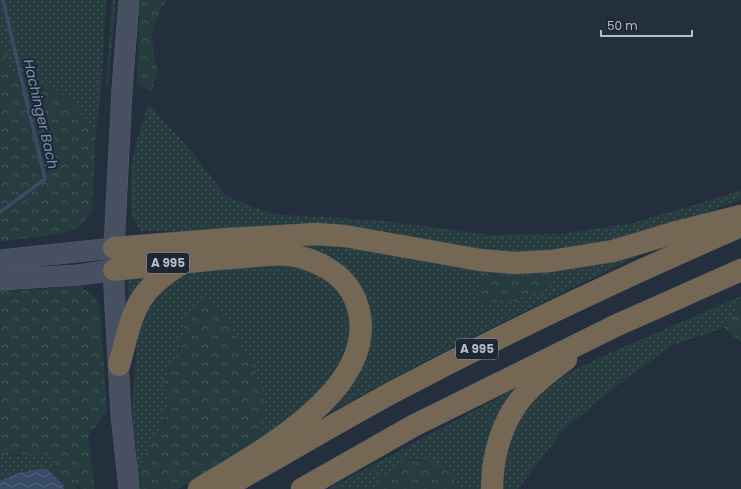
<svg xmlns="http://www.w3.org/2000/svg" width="741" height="489" viewBox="0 0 741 489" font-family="Poppins,sans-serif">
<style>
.grass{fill:url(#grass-dots)}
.forest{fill:url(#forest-crowns)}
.water{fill:url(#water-waves)}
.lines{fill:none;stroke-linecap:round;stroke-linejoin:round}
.stream{stroke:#394c67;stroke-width:3.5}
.secondary-casing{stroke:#565f6c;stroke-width:21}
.highway-casing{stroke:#434c59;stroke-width:23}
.secondary{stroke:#465061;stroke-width:20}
.highway{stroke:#746855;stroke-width:22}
.labels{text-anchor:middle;stroke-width:4;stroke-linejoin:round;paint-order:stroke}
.shield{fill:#1d2633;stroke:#878f9c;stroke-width:1}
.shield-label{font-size:12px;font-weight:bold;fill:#b4bcc9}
.water-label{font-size:14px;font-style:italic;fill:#7c92b1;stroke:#1d2633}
</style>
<defs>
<pattern id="grass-dots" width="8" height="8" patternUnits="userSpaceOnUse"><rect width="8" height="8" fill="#263c3f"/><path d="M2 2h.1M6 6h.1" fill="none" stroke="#435659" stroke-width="1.8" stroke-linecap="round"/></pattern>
<pattern id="forest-crowns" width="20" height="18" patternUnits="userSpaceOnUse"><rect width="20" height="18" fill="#263c3f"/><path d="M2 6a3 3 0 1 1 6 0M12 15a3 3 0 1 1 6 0" fill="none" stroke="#435659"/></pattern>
<pattern id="water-waves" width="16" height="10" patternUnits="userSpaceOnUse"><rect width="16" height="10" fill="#394c67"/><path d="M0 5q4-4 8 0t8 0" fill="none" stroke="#53647b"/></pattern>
</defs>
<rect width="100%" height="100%" fill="#242f3e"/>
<g class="grass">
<path d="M0,0h106l-5,89 -5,42 -32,-38 -53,-20 -11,-36z"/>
<path d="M112,0h4l-8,85h-2z"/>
<path d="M148,104l44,48 34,44 45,18 114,7 104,14 72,-1 71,-11 75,-22 34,-11v10l-69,25 -50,15 -76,13 -70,-2 -85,-18 -37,-6 -67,-1 -112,5h-34l-10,-16v-50l5,-21z"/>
<path d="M286,245h54l145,22 1,38 15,-6 15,2 35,-32 105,-22c-116,56 -231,112 -343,175l11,-14 40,-104z"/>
<path d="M287,263l37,10 23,27 5,44 -24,42 -71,57 -4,-77 -28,-51 -19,-14 -20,15 -6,33 -17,32 6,20 -6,23 -21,35 -3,28 -7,-79 5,-67 5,-26 8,-16 28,-23 21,-7z"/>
<path d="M159,271l-31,38v-35z"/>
<path d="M741,296v3l-17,29 -49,16 -46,32 -63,51 -48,62h-16l1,-17 7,-29 9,-23 14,-19 35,-28 42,-20z"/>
<path d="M518,387l-32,102h-28l-7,-18 -9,-7 -35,-6 -16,16 -14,10 3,5h-52z"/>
<path d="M37,453h11l9,5 -3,5 -3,2 12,19 6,4 7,-3 1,4h-13l-1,-5 -45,-11 -18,8v-25h19z"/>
</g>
<g class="forest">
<path d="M140,0h27l-6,9 -9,23 1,21 5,18 -7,21 -14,-9z"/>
<path d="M0,37l11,36 53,20 32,38 -4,81 -12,14 -15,7 -65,9z"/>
<path d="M485,267l66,2 -1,17 -34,15 -15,-2 -15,6 -9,-12z"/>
<path d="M79,286l16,11 5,12 7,103 -19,24 7,53h-14l-2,-5 -10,4c-9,-5 -12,-15 -18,-23l3,-2 3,-5 -9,-5 -48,3v-166l14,1z"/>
<path d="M741,299v43l-17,-14z"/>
<path d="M206,300l19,15 28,51 12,34 -8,43 -54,33 -26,13h-37l2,-30 21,-35 6,-23 -6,-20 17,-32 6,-33z"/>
<path d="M401,458l41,6 9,7 7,18h-78l-3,-5v-4l7,-6 4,2 3,-2 -1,-3 6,-2z"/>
</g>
<path class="water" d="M46,468l17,16 1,5h-64v-8l18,-8z"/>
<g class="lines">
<path class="stream" d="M0,212l45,-33 -42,-179"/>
<defs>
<g id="secondary">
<path d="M0,260l114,-12"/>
<path d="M0,280l78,-5 36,-5"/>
<path d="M129,489l-8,-75 -7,-126v-40l8,-158 7,-90"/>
</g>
<g id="highway">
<path d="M114,248l114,-9 88,-5 29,2 135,24 35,3 36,-2 62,-10 60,-18 68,-17"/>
<path d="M114,270c44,-5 87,-10 130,-13 15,-1 31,-4 46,-2 26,4 54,18 65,44 35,86 -98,154 -156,190"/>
<path d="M119,365c6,-21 11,-49 23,-67 10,-15 25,-25 40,-35"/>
<path d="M222,489c57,-32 114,-66 171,-97 112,-59 226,-113 341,-163"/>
<path d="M302,489l111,-63 202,-100 126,-56"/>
<path d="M492,489c0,-33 10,-69 32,-94 10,-11 30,-27 42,-36"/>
</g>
</defs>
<use href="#secondary" class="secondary-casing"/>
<use href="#highway" class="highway-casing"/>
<use href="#secondary" class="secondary"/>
<use href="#highway" class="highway"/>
</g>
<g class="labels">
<g class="shield">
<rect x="147" y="253" width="42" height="20" rx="3"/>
<rect x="456" y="339" width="42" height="20" rx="3"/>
</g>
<g class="shield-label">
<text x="168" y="267">A 995</text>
<text x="477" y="353">A 995</text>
</g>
<g class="water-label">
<text transform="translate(41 114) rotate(77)" y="5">Hachinger Bach</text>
</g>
</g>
<path d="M601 30v6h91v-6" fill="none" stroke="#b4bcc9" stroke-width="2"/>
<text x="607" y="30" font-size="12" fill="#b4bcc9" stroke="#1d2633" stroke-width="3" paint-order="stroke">50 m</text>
</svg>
